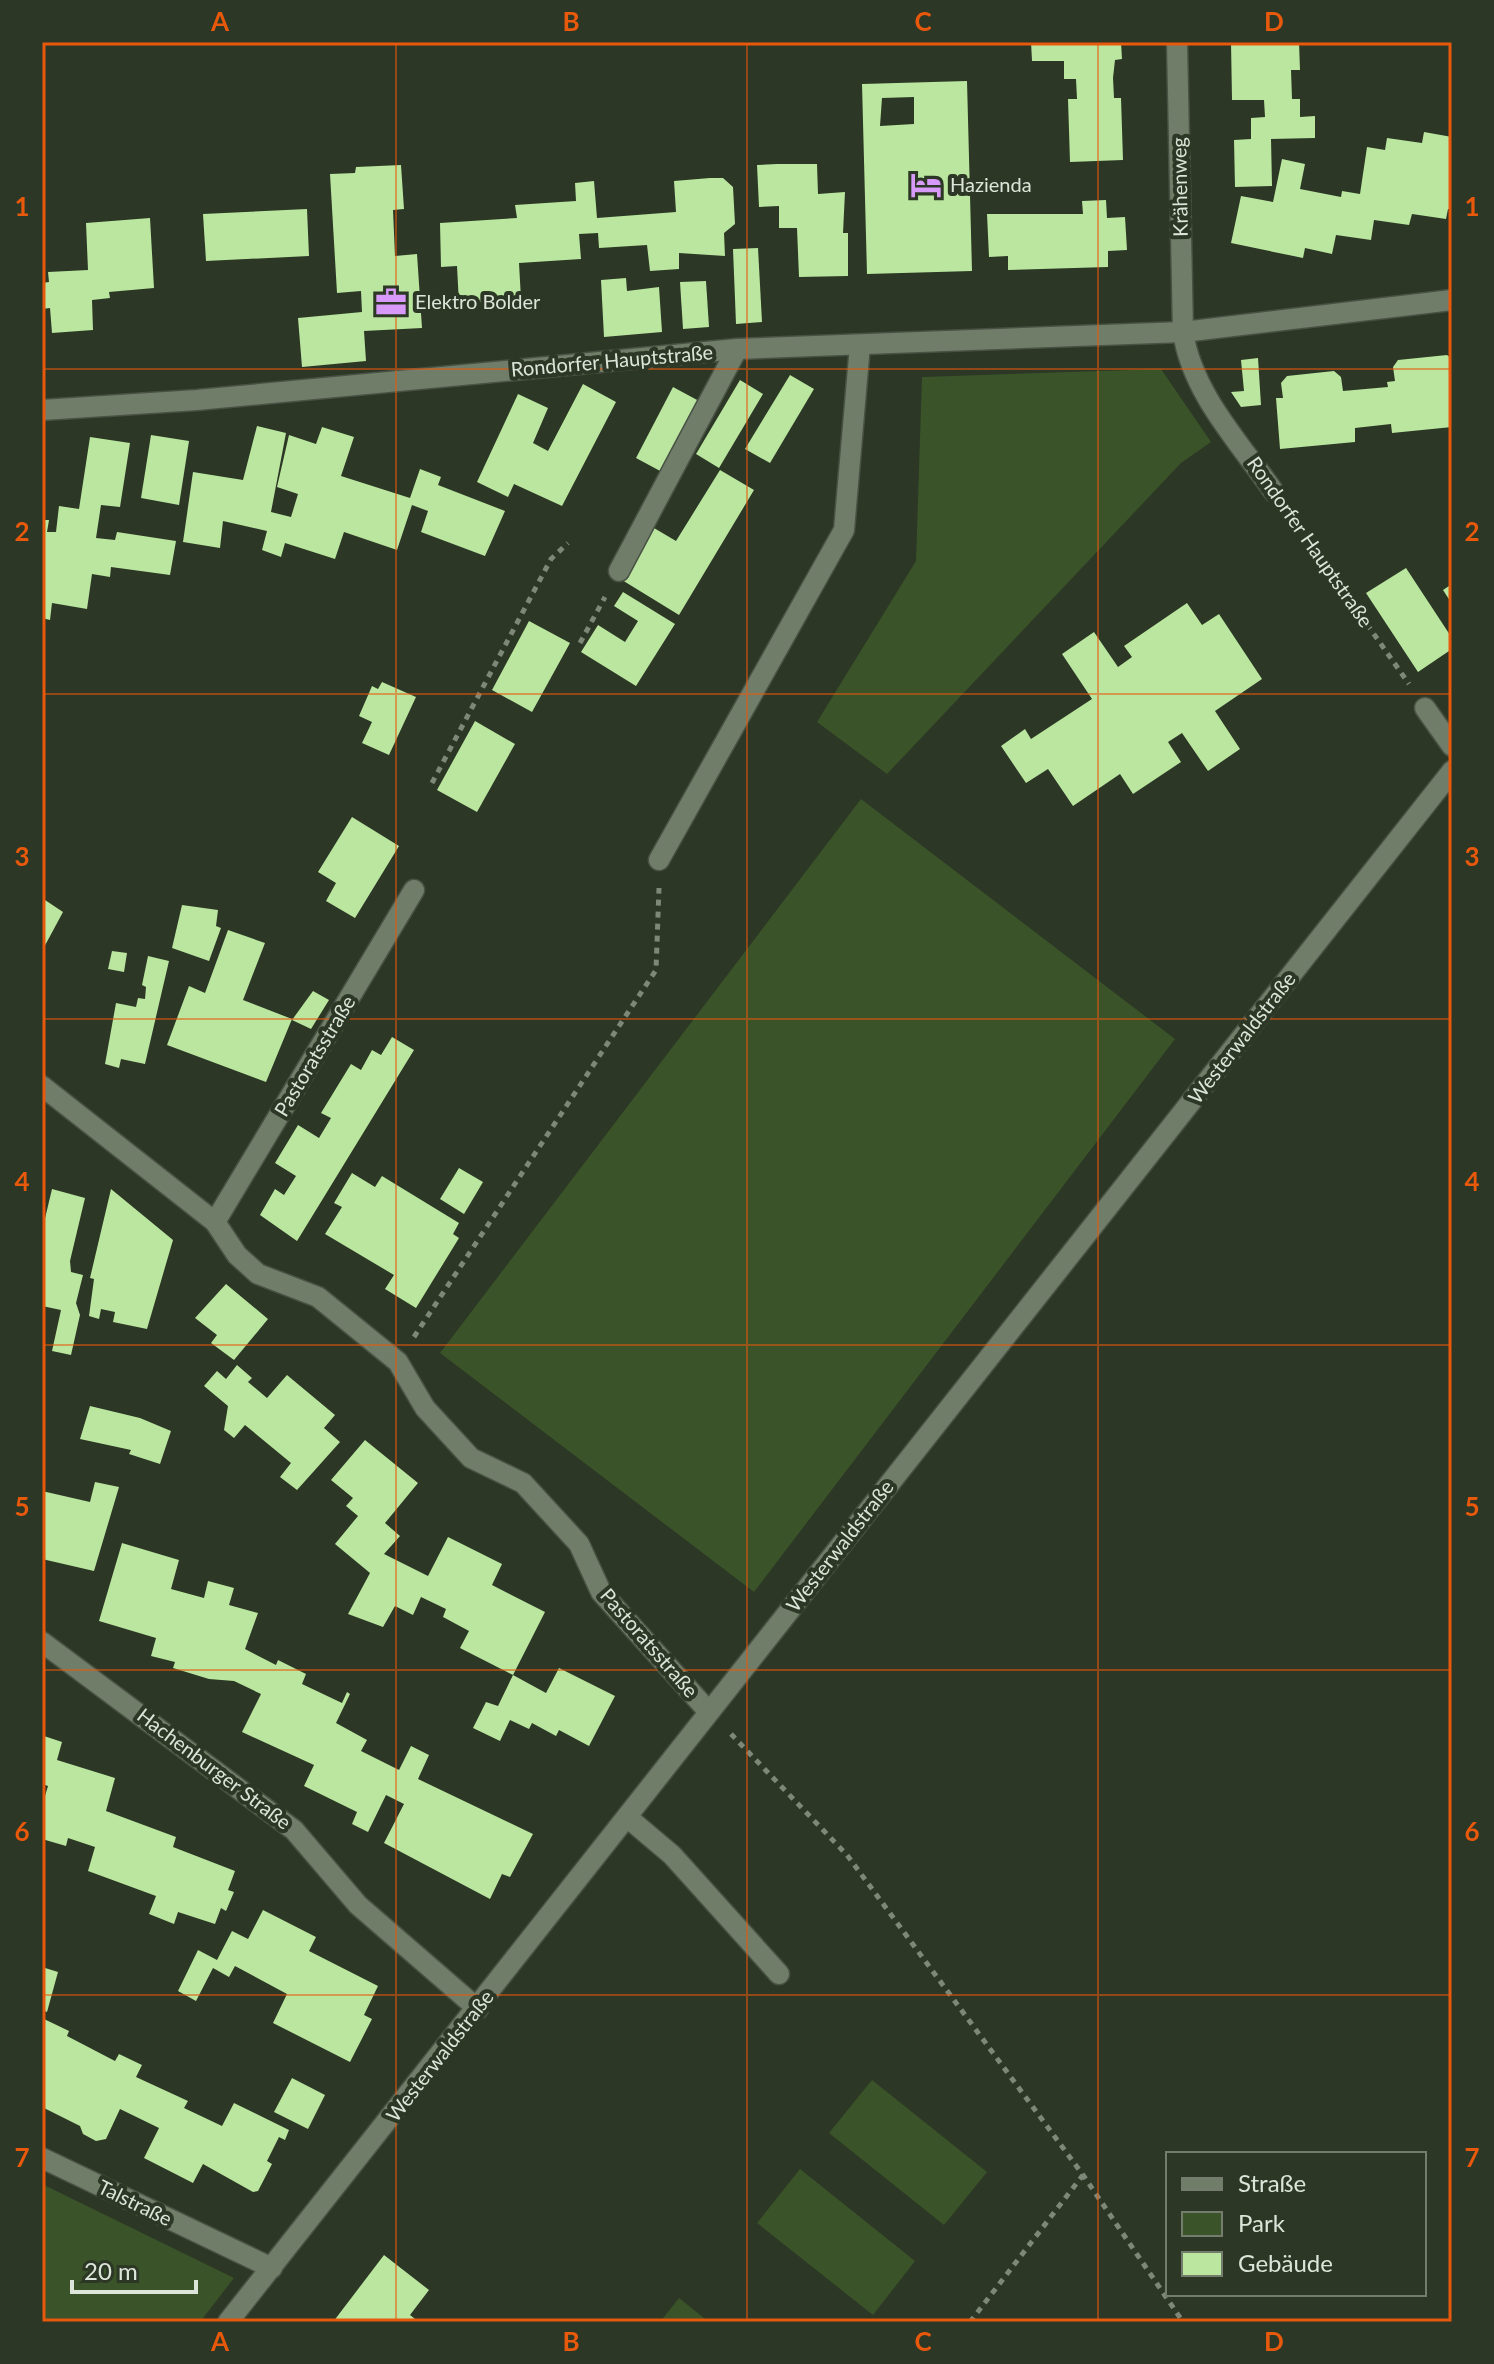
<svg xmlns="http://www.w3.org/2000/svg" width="1494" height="2364" viewBox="0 0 1494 2364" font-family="Lato,sans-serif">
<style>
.green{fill:#3a5329}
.building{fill:#bae69f;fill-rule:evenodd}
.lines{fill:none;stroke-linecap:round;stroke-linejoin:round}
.service-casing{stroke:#485143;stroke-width:23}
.minor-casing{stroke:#485143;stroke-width:23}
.tertiary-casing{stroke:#485143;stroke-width:23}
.path{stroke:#7e8778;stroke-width:5;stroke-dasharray:6 6;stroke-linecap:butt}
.service{stroke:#707d68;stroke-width:20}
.minor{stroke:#707d68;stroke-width:20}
.tertiary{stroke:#707d68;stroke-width:20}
.grid{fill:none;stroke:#e8590c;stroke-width:2;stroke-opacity:0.55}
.labels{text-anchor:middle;stroke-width:8;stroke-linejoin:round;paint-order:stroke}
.poi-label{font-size:20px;fill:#dde4d9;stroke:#2c3725;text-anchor:start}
.street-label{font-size:20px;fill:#dde4d9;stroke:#2c3725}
.neatline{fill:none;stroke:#e8590c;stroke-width:3}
.grid-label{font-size:26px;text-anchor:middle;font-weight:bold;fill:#e8590c}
</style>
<rect width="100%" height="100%" fill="#2c3725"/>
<g class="green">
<path d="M1161,369l50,73 -30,21 -294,311 -70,-52 99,-161 6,-184z"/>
<path d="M861,799l314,240 -421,553 -314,-239z"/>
<path d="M872,2080l115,92 -43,53 -115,-92z"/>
<path d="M800,2169l115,92 -42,54 -116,-92z"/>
<path d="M42,2184l192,94 -34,44h-158z"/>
<path d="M679,2298l30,24h-49z"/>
</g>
<g class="building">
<path d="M1031,42h90l1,17 -7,1 -2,18 1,20h7l2,62 -53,2 -2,-63h9l-1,-20h-12v-18h-32z"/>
<path d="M1231,42h68l1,28h-9l1,29h8v18l15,-1v22l-44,1 1,47 -37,1 -1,-47 17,-1v-21l14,-1 -1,-17h-32z"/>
<path d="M967,81l5,190 -105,3 -5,-190zM914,97v27l-34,2 2,-28z"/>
<path d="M1424,132l28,5v72h-4l-2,10 -34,-5 -3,11 -35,-5 -3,20 -35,-5 -4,19 -27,-6 -2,10 -72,-15 10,-47 32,6 9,-43 23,5 -5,25 41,8 1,-6 18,3 7,-47 18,3 2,-12 35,5z"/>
<path d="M777,164h40l1,30 27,-2 -2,41h5v43l-49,1 -2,-49h-18v-22l-20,1 -2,-42z"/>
<path d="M401,165l3,44 -11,1 2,46 22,-2 5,74 -58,3 2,30 -64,6 -4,-49 64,-6 -1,-21 -24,2 -7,-119 25,-1 1,-6z"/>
<path d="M710,178h13l10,9 2,37 -11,9 1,23 -46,-3v16l-29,2 -3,-26 -48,3 -1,-15 -19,1 2,25 -62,4 2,36 -62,5 -2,-38 -16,1 -1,-44 77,-5 -2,-13 61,-4 -1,-18 19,-2 3,37 79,-6 -2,-31z"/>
<path d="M1106,200l1,18 18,-1 2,33 -19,1v16l-100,3v-14l-19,1 -2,-43h96l-1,-13z"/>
<path d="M307,209l2,47 -103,5 -3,-47z"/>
<path d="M150,218l4,70 -45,4 1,6 -18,2 1,30 -41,3 -2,-25 -8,1v-26l7,-1 -1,-10 40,-2 -2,-47z"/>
<path d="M758,248l4,74 -26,2 -3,-75z"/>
<path d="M626,278l1,13 32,-4 3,45 -58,5 -3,-57z"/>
<path d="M706,281l3,46 -26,2 -3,-47z"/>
<path d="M1447,355l5,4v68l-60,6 -1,-9 -36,4v14l-75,7 -4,-51h7l-2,-15 6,-7 47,-5 7,6 2,14 45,-4 -1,-5 8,-1 -2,-14 5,-7z"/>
<path d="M1258,358l3,47 -20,2 -10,-15 13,-1 -3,-31z"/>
<path d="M790,375l24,14 -44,74 -25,-14z"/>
<path d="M740,380l23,14 -44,74 -23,-14z"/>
<path d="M583,384l33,18 -54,104 -48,-22 -6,13 -31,-15 41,-88 30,14 -15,35 15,8z"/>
<path d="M673,387l26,14 -37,71 -26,-14z"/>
<path d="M257,426l29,7 -15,79 20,5 7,-23 -21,-7 12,-52 27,9 6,-17 32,10 -13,39 69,22 10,-29 21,8 -3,8 67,26 -20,45 -64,-24 7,-21 -16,-6 -15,45 -53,-18 -9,27 -50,-16 -4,14 -19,-7 5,-19 -44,-10 -3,27 -37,-6 10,-70 50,8z"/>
<path d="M151,435l38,6 -10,64 -38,-7z"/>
<path d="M90,437l40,6 -10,64 -19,-2 -5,33 19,2 2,-8 59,9 -6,34 -59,-8 -1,10 -18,-3 -5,35 -35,-6 -2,17 -8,-2v-98h7l-2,12h9l3,-26 20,3z"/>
<path d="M720,470l34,20 -75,125 -57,-35 32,-52 22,13z"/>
<path d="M1406,568l46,70v11l-34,23 -52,-79z"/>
<path d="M1452,584v20l-9,-14z"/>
<path d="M623,592l52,32 -39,62 -55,-34 17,-27 27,17 13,-21 -24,-15z"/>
<path d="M1187,603l15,22 17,-11 43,65 -47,32 25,38 -32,22 -26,-38 -14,9 13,20 -48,32 -13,-20 -47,32 -25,-37 -22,14 -25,-37 24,-17 6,10 61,-40 -30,-45 32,-22 24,35 14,-10 -8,-11z"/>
<path d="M529,621l41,22 -38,69 -40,-22z"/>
<path d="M382,682l34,15 -27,58 -27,-12 10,-21 -13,-6 13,-30 6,3z"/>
<path d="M475,721l40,23 -38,68 -40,-22z"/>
<path d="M352,817l47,29 -44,72 -29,-17 10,-18 -18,-11z"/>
<path d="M42,898l21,14 -21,39z"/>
<path d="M182,905l36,5 -2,16 5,2 -12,33 -37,-13z"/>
<path d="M228,930l37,13 -22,57 49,19 -26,63 -99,-37 22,-59 16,7z"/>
<path d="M112,951l15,2 -3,19 -16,-3z"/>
<path d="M148,956l21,5 -24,103 -24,-5 -2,9 -14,-4 11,-61 20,4 2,-9 7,1 1,-12 -4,-2z"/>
<path d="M313,991l16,9 -18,29 -19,-9z"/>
<path d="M392,1037l22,13 -117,191 -37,-26 15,-26 9,6 12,-19 -21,-13 23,-38 21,13 12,-20 -10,-5 30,-49 10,6 11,-20 9,5z"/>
<path d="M459,1168l24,14 -19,32 -24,-15z"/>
<path d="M352,1173l23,14 7,-11 77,47 -6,11 6,4 -43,70 -31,-19 9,-14 -69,-41 17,-27 -8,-4z"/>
<path d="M52,1189l33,9 -15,63 1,11 12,3 -7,28 4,12 -9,40 -19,-4 9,-41 -19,-4v-75z"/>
<path d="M111,1189l62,51 -26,89 -34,-7 2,-10 -14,-3 -2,10 -10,-3 5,-37 -4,-1z"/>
<path d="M226,1284l42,35 -34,41 -23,-17 6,-8 -22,-17z"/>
<path d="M237,1365l15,13 -4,4 19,16 20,-23 48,40 -11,13 16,14 -43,48 -17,-13 11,-14 -46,-38 -11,13 -10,-8 4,-24 -24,-20 13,-15 9,8z"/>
<path d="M90,1406l50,12 31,13 -11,33 -31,-10 2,-4 -51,-11z"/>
<path d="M365,1440l53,43 -33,40 15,13 -16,18 44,22 20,-39 54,27 -10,21 53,27 -32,63 33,18 13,-25 56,28 -26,50 -30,-16 -3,6 -24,-13 -3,6 -19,-9 -10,21 -27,-13 13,-26 12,4 15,-31 -53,-27 9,-17 -26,-14 3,-8 -25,-12 -8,18 -18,-9 -12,21 -35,-13 22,-41 -35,-29 23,-28 -12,-10 7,-8 -22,-18z"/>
<path d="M95,1482l24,5 -25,84 -52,-12v-68l48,11z"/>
<path d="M122,1543l57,17 -8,29 33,9 4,-17 26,7 -5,17 29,8 -13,36 31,16 2,-5 28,14 -4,10 40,19 5,-11 3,2 -14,29 31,17 -6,11 38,19 12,-24 18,9 -11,24 115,55 -23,43 -8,-3 -12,25 -106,-56 20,-39 -18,-9 -18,37 -16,-8 5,-12 -53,-26 10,-21 -72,-33 19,-38 -27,-13 -25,-2 -36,-11 2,-6 -24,-6 5,-18 -57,-17z"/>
<path d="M44,1736l18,6 -5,18 58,18 -9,33 70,26 -3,10 62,24 -7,19 6,2 -8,19 -5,-3 -6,16 -37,-12 -4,12 -25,-10 7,-18 -68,-25 7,-24 -27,-9 -2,8 -24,-7v-33l6,-20 -6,-2z"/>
<path d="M263,1910l53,27 -7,14 69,35 -14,29 8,4 -22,43 -77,-39 14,-29 -52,-28 -6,11 -16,-9 -17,33 -18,-10 20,-41 19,10 15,-29 16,8z"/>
<path d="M42,1967l16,5 -11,40 -5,-2z"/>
<path d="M44,2019l25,12 -2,5 48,25 4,-7 23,11 -6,12 52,24 -4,7 38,18 12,-23 55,27 -4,10 -6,-3 -12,24 5,3 -14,27 -5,1 -50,-28 -10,19 -49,-25 15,-30 -39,-19 -14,30 -10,2 -13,-7 -3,-8 -38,-19z"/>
<path d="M292,2078l33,17 -17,34 -34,-17z"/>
<path d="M384,2255l45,35 -19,25 9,7h-86z"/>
</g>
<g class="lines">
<defs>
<g id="service">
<path d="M1183,332c9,61 56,110 91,160"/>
<path d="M619,571l118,-222"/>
<path d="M659,860l185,-330 16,-185"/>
<path d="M627,1817l45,38 107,119"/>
</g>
<g id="minor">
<path d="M1177,42l6,290"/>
<path d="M1425,708l27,38"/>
<path d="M42,1086l173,136 22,33 21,19 60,23 80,65 27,46 46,50 52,25 56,61 22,48 108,120"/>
<path d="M215,1222l199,-332"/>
<path d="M42,1642l252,188 64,75 120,104"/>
<path d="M42,2158l230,110"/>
<path d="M228,2322l1224,-1551"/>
</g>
<path id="tertiary" d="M42,410l155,-10 540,-51 446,-17 269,-32"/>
</defs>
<use href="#service" class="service-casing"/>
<use href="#minor" class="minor-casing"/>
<use href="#tertiary" class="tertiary-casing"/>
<g class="path">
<path d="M1291,516l118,168"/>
<path d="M580,643l25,-46"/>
<path d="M432,783l119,-224 17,-16"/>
<path d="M414,1337l242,-367 3,-82"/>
<path d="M731,1734l116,121 236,320 100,147"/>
<path d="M970,2322l113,-147"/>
</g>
<use href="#service" class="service"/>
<use href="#minor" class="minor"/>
<use href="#tertiary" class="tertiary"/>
</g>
<path class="grid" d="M396,42v2280M747,42v2280M1098,42v2280M42,369h1410M42,694h1410M42,1019h1410M42,1345h1410M42,1670h1410M42,1995h1410"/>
<defs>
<symbol id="hotel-bare" viewBox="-9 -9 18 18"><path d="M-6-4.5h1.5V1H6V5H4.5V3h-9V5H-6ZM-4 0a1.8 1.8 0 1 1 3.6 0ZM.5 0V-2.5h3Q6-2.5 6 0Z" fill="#d89af8" stroke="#2c3725" stroke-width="2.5" paint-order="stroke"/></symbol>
<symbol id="office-bare" viewBox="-9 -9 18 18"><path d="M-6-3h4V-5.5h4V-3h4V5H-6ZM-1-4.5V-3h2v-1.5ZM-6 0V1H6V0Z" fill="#d89af8" stroke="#2c3725" stroke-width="2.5" paint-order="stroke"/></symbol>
</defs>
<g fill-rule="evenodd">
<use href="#hotel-bare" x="904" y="163" width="44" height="44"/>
<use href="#office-bare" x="369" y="280" width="44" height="44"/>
</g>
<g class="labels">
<g class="poi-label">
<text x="950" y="192">Hazienda</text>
<text x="415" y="309">Elektro Bolder</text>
</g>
<g class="street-label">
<text transform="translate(1180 187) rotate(-91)" y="7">Krähenweg</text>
<text transform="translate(612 361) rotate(-5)" y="7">Rondorfer Hauptstraße</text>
<text transform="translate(1310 542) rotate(55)" y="7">Rondorfer Hauptstraße</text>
<text transform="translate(1242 1038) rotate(-52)" y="7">Westerwaldstraße</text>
<text transform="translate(315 1056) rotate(-59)" y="7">Pastoratsstraße</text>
<text transform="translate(840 1546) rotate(-52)" y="7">Westerwaldstraße</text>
<text transform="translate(649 1643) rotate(49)" y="7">Pastoratsstraße</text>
<text transform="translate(214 1769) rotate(37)" y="7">Hachenburger Straße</text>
<text transform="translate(440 2056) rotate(-52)" y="7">Westerwaldstraße</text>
<text transform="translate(135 2203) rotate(26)" y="7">Talstraße</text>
</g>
</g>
<rect width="1494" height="2364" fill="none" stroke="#2c3725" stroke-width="88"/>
<rect x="1166" y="2152" width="260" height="144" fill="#2c3725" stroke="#737c6d" stroke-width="2"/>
<rect x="1182" y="2178" width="40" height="12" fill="#707d68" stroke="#737c6d" stroke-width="2"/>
<text x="1238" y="2192" font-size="24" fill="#dde4d9">Straße</text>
<rect x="1182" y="2212" width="40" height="24" fill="#3a5329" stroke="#737c6d" stroke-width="2"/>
<text x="1238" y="2232" font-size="24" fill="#dde4d9">Park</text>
<rect x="1182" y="2252" width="40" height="24" fill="#bae69f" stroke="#737c6d" stroke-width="2"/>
<text x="1238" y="2272" font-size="24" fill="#dde4d9">Gebäude</text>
<path d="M72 2280v12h124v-12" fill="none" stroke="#dde4d9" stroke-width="4"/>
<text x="84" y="2280" font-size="24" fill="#dde4d9" stroke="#2c3725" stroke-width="6" paint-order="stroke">20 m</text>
<rect x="44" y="44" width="1406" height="2276" class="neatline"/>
<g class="grid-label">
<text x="220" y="31">A</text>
<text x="571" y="31">B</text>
<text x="923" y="31">C</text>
<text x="1274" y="31">D</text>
<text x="22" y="216">1</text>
<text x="1472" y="216">1</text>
<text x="22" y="541">2</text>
<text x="1472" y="541">2</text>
<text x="22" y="866">3</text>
<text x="1472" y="866">3</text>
<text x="22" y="1191">4</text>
<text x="1472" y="1191">4</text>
<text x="22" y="1516">5</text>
<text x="1472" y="1516">5</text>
<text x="22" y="1841">6</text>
<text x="1472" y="1841">6</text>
<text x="22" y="2167">7</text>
<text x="1472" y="2167">7</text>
<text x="220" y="2351">A</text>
<text x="571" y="2351">B</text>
<text x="923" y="2351">C</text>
<text x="1274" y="2351">D</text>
</g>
</svg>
